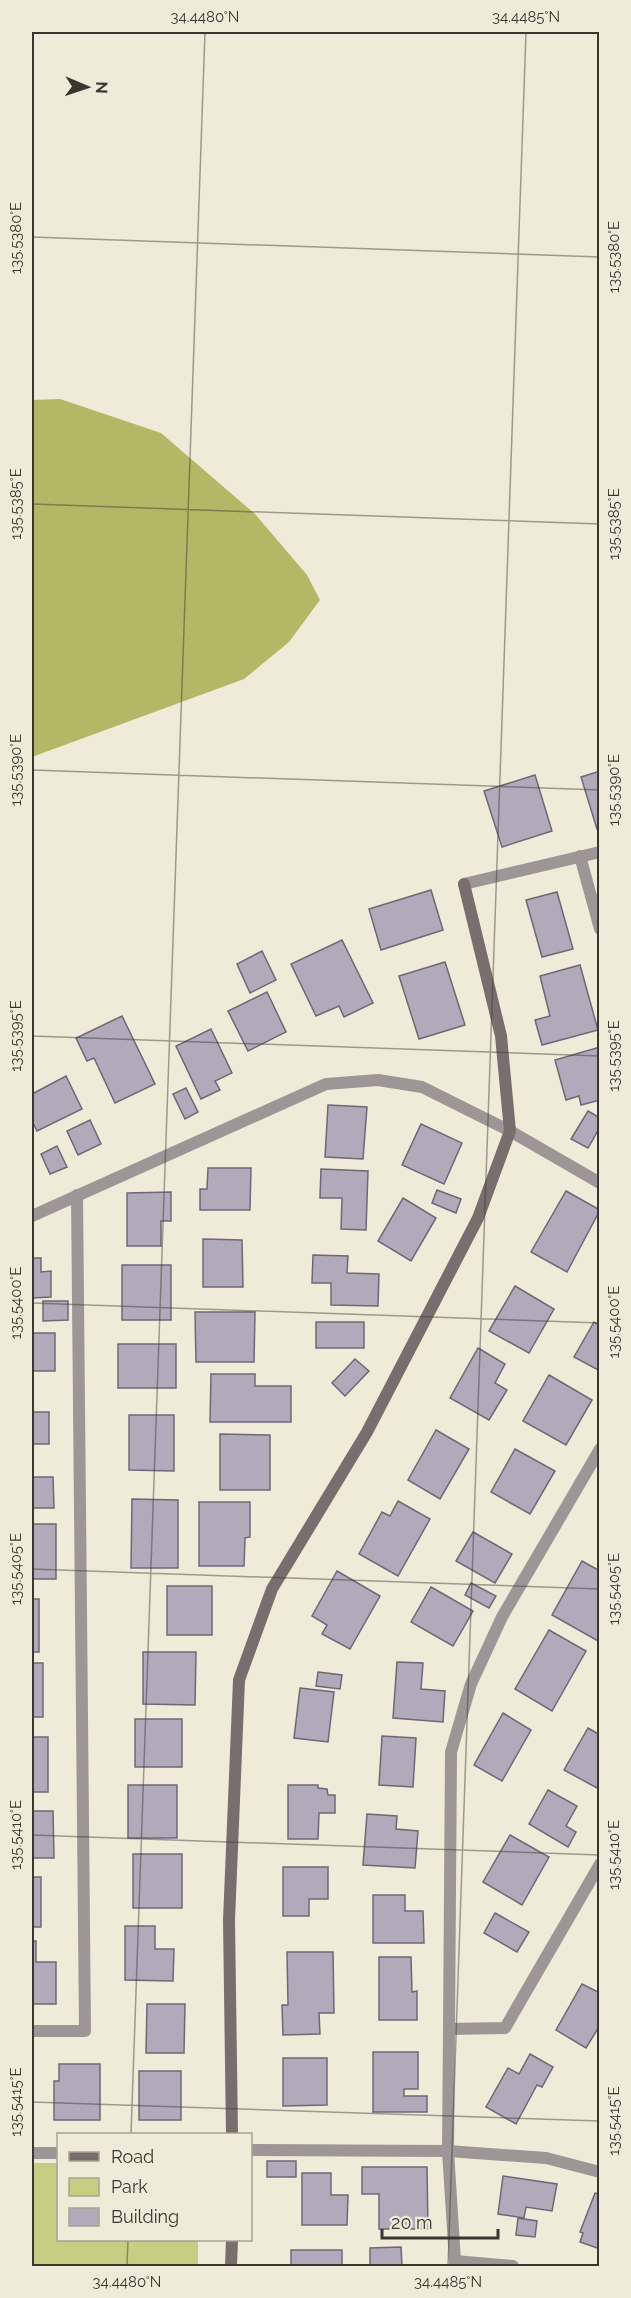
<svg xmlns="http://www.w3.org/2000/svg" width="631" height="2298" viewBox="0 0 631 2298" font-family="Raleway,sans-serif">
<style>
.green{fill:#c9cd83}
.forest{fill:#b4b766}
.building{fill:#b0aaba;stroke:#6d6877;stroke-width:1.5}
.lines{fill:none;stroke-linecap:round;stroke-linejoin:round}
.street{stroke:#9e9596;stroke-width:12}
.secondary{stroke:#7a6d6d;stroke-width:12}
.ticks{fill:none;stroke:#393730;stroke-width:1.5;stroke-opacity:0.45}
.neatline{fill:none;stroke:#393730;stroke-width:2}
.ticks-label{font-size:15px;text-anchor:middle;fill:#393730}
</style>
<rect width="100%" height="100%" fill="#f0ead9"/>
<path class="green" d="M32,2163h26v77h140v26h-166z"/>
<path class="forest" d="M60,399l101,34 94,81 52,61 13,25 -31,42 -45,37 -212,78v-357z"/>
<g class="building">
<path d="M600,771v57l-3,1 -16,-52z"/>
<path d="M535,775l17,56 -50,16 -18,-56z"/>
<path d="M431,890l12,40 -62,20 -12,-41z"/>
<path d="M557,892l16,57 -31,8 -16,-57z"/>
<path d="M342,940l31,63 -29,14 -5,-11 -23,10 -25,-52z"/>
<path d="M262,951l14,29 -26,13 -13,-29z"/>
<path d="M445,962l20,63 -46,14 -20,-63z"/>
<path d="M580,965l18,65 -56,15 -7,-25 15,-4 -10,-40z"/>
<path d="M267,992l19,40 -38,19 -20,-40z"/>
<path d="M122,1016l33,68 -40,19 -21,-45 -7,3 -11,-23z"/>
<path d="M211,1029l21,44 -17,8 5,9 -19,9 -25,-53z"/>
<path d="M600,1047v53l-19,5 -2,-9 -13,4 -11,-40z"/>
<path d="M66,1076l16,33 -45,22 -5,-10v-27z"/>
<path d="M186,1088l12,24 -13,7 -12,-25z"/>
<path d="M328,1105l39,2 -4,52 -38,-2z"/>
<path d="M588,1111l12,7v9l-12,21 -17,-9z"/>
<path d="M90,1120l11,24 -23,11 -11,-24z"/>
<path d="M421,1124l41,19 -18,41 -42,-19z"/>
<path d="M57,1146l10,21 -17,7 -9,-20z"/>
<path d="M208,1168h43l-1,42h-50v-21h7z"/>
<path d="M321,1169l47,2 -2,59 -25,-1 1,-31h-22z"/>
<path d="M437,1190l24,9 -5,14 -24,-10z"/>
<path d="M566,1191l34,19 -33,62 -36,-20z"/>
<path d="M171,1192v29h-10v25h-34v-53z"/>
<path d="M403,1198l33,20 -25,43 -33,-20z"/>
<path d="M203,1239l39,1 1,47h-40z"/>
<path d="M313,1255l35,1 -1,17 32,1 -1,32 -47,-1v-22h-19z"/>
<path d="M32,1258h9v14l10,-1v26l-19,1z"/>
<rect x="122" y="1265" width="49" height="55"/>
<path d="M515,1286l39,23 -25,44 -40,-22z"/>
<path d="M43,1301h25v19l-25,1z"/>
<path d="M195,1312h60l-1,50h-58z"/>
<rect x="316" y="1322" width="48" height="26"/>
<path d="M594,1322l6,4v45l-26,-14z"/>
<rect x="32" y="1333" width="23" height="38"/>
<rect x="118" y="1344" width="58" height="44"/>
<path d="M478,1348l27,16 -10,19 12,7 -18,30 -39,-22z"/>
<path d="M355,1359l14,12 -24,25 -13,-13z"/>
<path d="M211,1374h44v12h36v36h-81z"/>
<path d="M549,1375l43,25 -26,45 -43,-24z"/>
<rect x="32" y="1412" width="17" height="32"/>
<path d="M129,1415h45v56l-45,-1z"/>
<path d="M436,1430l33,19 -29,50 -32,-19z"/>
<path d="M220,1434l50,1v55h-50z"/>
<path d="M515,1449l40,22 -25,43 -39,-22z"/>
<path d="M32,1477h21l1,31h-22z"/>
<path d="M132,1499l46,1v68h-47z"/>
<path d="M398,1501l32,18 -32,57 -39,-22 23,-42 8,4z"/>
<path d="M199,1502h51v35l-5,1 -1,28h-45z"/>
<rect x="32" y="1524" width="24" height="55"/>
<path d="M473,1532l39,22 -17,29 -39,-22z"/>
<path d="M582,1561l18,10 -2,70 -46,-26z"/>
<path d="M337,1571l43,25 -30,53 -28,-15 5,-9 -15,-9z"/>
<path d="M471,1583l25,13 -7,12 -24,-13z"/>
<rect x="167" y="1586" width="45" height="49"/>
<path d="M431,1587l42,24 -20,35 -42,-24z"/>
<rect x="32" y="1599" width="7" height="53"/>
<path d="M549,1630l37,21 -34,60 -37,-22z"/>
<path d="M143,1652h53l-1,53 -52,-1z"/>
<path d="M397,1662l26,1 -2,26 24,2 -2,31 -50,-4z"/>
<rect x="32" y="1663" width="11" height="54"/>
<path d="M318,1672l24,3 -2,14 -24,-3z"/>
<path d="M300,1688l34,4 -6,50 -34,-4z"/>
<path d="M503,1713l28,17 -29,51 -28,-16z"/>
<rect x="135" y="1719" width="47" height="48"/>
<path d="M588,1728l12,7v48l-3,5 -33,-18z"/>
<path d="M382,1736l34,2 -3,49 -34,-2z"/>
<rect x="32" y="1737" width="16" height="55"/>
<rect x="128" y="1785" width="49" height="53"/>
<path d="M288,1785h30v3l9,1 1,6h7v18h-16l-1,26h-30z"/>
<path d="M548,1790l29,16 -11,20 10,6 -8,15 -39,-23z"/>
<path d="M32,1811h21l1,47h-22z"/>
<path d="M367,1814l30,2 -1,13 22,2 -3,37 -52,-3z"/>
<path d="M510,1835l39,22 -27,48 -39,-23z"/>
<rect x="133" y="1854" width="49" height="54"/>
<path d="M283,1867h45v32h-19v17h-26z"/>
<rect x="32" y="1877" width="9" height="50"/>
<path d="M373,1895h32v16h18l1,32h-51z"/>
<path d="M495,1913l34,19 -12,20 -33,-19z"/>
<path d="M125,1926h30v23h19l-1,32 -48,-1z"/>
<path d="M32,1941h4v21h20v42h-24z"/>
<path d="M287,1952h46l1,61h-15l1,21 -37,1 -1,-30h6z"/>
<path d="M379,1957h32l1,35 5,-1v29h-38z"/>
<path d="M582,1984l18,9v32l-14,23 -30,-18z"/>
<path d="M147,2004h38l-1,49h-38z"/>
<path d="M373,2052h45v37h-14v7h23v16h-54z"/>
<path d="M530,2054l23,13 -11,20 -5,-2 -21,39 -30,-17 22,-39 11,6z"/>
<path d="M283,2058h44v47l-44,1z"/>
<path d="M59,2064h41v56h-46v-39h5z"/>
<rect x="139" y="2071" width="42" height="49"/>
<rect x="267" y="2161" width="29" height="16"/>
<path d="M362,2167h65l1,62h-49v-35h-17z"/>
<path d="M302,2173h29v22h17l-1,30h-45z"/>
<path d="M503,2176l54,8 -5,27 -26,-4 -2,11 -26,-4z"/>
<path d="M595,2193l5,1v55l-20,-7 3,-9 -3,-1z"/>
<path d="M518,2218l19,3 -2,16 -19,-2z"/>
<path d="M401,2247l1,19h-32v-18z"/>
<rect x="291" y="2250" width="51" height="16"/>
</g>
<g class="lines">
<g class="street">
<path d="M580,856l20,73"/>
<path d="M464,884l136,-32"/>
<path d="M32,1216l294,-132 52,-4 44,7 88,44 90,52"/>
<path d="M600,1449l-98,168 -31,67 -20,68 -2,277 56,-1 95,-164"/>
<path d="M449,2029l-1,122 7,110"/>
<path d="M32,2031h53l-8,-836"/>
<path d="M250,2150l198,1 98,7 54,14"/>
<path d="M32,2153h26"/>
<path d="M455,2266v-5l58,5"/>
</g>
<g class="secondary">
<path d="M232,2134l-3,-214 10,-240 33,-91 95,-157 111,-214 32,-87 -9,-95 -37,-152"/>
<path d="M231,2266l1,-26"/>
</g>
</g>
<path class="ticks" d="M32,237l568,20M32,504l568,20M32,770l568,20M32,1036l568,20M32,1303l568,20M32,1569l568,20M32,1835l568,20M32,2102l568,19M131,2134l74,-2102M127,2266l1,-26M448,2266l78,-2234"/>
<rect width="631" height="2298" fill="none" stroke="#f0ead9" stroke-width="66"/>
<rect x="57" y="2133" width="195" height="108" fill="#f0ead9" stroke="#a7a295" stroke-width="1.5"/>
<rect x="69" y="2152" width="30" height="9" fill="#7a6d6d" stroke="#a7a295" stroke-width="1.5"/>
<text x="111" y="2163" font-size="18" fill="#393730">Road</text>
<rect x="69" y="2178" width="30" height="18" fill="#c9cd83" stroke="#a7a295" stroke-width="1.5"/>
<text x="111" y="2193" font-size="18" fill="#393730">Park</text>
<rect x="69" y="2208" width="30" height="18" fill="#b0aaba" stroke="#a7a295" stroke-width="1.5"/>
<text x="111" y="2223" font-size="18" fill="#393730">Building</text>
<g transform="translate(87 87) rotate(92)" stroke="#f0ead9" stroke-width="4.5" paint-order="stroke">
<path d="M0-4.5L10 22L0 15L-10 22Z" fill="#393730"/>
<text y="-9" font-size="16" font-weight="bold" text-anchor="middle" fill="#393730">N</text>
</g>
<path d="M382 2229v9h116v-9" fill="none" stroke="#393730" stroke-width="3"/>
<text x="391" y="2229" font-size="18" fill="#393730" stroke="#f0ead9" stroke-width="4.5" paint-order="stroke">20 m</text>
<rect x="33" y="33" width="565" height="2232" class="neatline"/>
<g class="ticks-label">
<text x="205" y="22">34.4480°N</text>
<text x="526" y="22">34.4485°N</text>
<text transform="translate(16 238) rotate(-90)" y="5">135.5380°E</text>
<text transform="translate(614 257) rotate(-90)" y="5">135.5380°E</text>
<text transform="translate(16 504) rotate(-90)" y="5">135.5385°E</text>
<text transform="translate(614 524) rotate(-90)" y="5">135.5385°E</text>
<text transform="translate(16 770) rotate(-90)" y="5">135.5390°E</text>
<text transform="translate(614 790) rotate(-90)" y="5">135.5390°E</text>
<text transform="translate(16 1036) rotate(-90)" y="5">135.5395°E</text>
<text transform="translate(614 1056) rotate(-90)" y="5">135.5395°E</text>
<text transform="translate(16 1303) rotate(-90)" y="5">135.5400°E</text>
<text transform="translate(614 1322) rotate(-90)" y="5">135.5400°E</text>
<text transform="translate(16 1569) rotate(-90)" y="5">135.5405°E</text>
<text transform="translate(614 1589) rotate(-90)" y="5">135.5405°E</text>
<text transform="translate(16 1835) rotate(-90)" y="5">135.5410°E</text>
<text transform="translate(614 1855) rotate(-90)" y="5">135.5410°E</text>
<text transform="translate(16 2102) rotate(-90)" y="5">135.5415°E</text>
<text transform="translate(614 2121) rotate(-90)" y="5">135.5415°E</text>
<text x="127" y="2287">34.4480°N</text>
<text x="448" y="2287">34.4485°N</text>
</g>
</svg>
